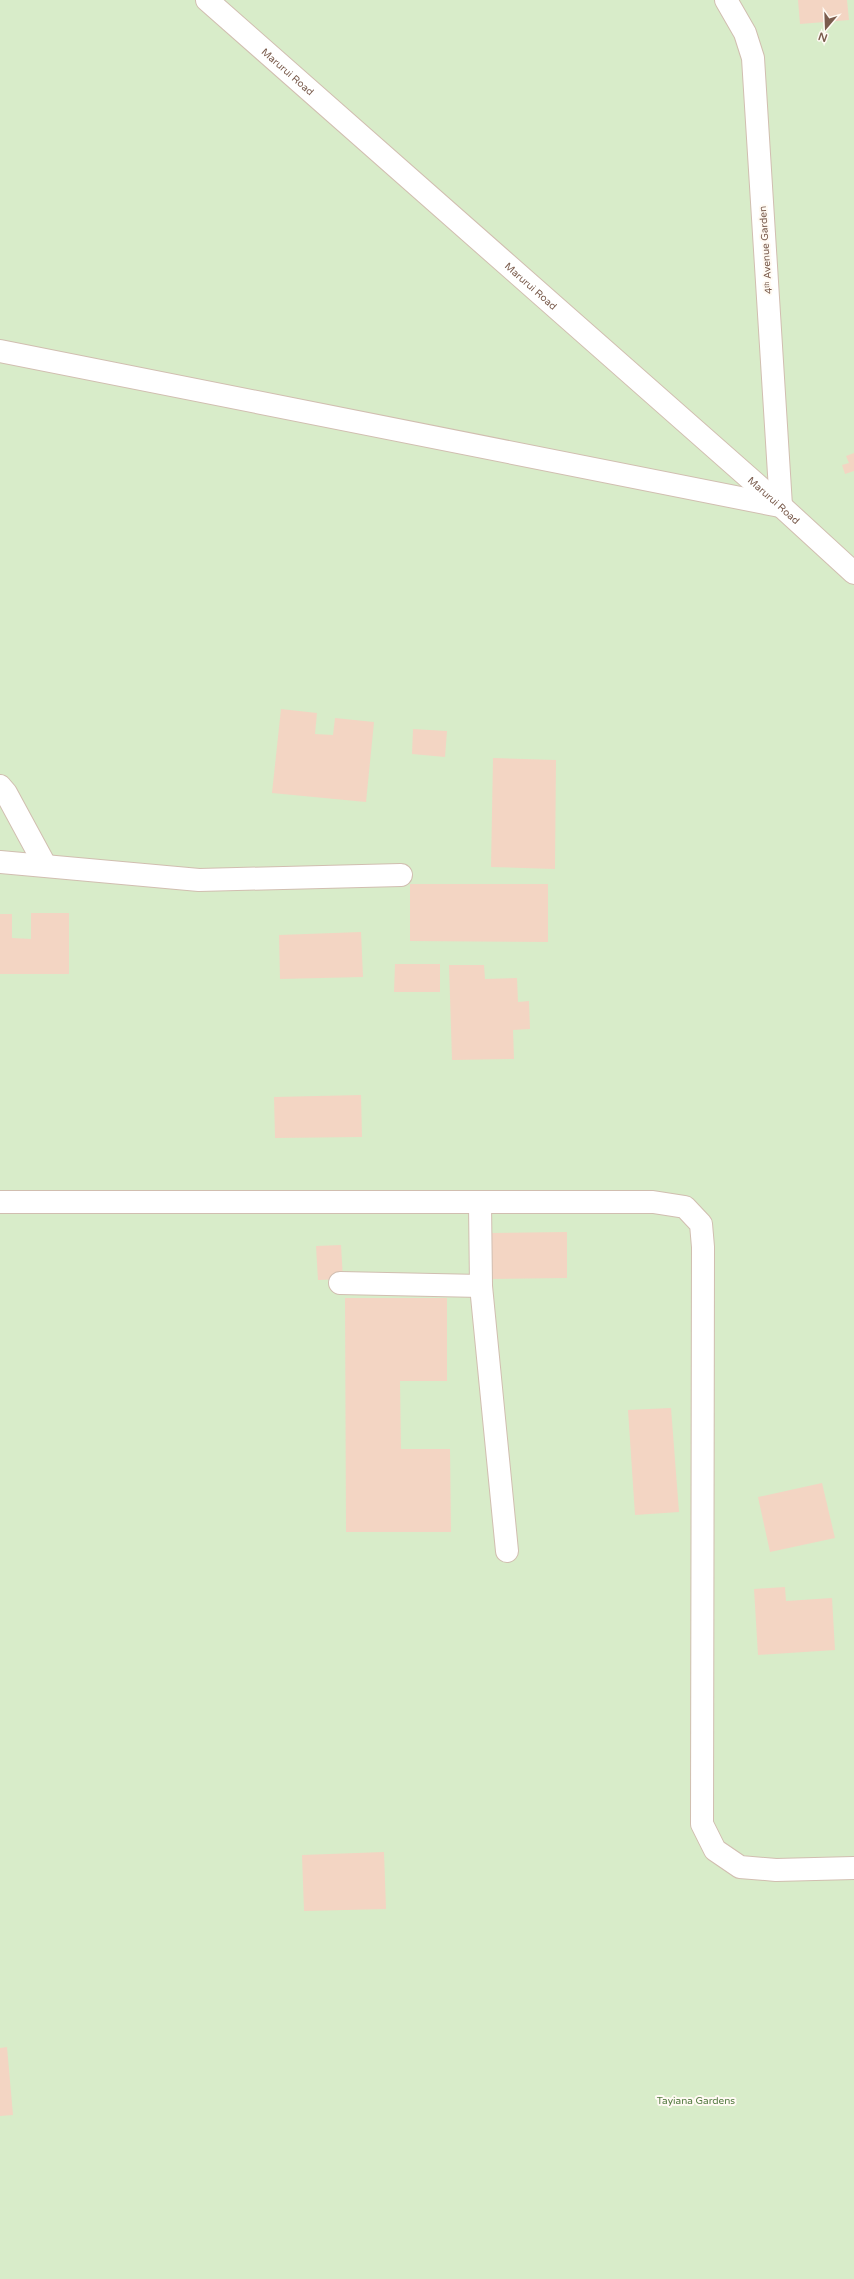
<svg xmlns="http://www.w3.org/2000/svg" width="854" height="2279" viewBox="0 0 854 2279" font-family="'Varela Round',sans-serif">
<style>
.green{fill:#d8ecc9}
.building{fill:#f3d5c3}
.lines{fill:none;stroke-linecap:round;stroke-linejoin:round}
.minor-casing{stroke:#d1beb0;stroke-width:24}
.minor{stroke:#fff;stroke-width:22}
.labels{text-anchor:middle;stroke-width:4;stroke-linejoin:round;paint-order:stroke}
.street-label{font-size:10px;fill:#7a5c4d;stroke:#fffaf3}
.park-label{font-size:10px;fill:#537a41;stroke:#fffaf3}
</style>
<rect width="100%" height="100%" fill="#fdf6ec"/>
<rect class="green" x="0" y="0" width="854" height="2279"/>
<g class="building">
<path d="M798,0h49l2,20 -49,4z"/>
<path d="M854,453v18l-9,3 -3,-9 7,-2 -3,-7z"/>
<path d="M281,709l36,4 -2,21 18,1 2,-17 39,4 -8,80 -94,-9z"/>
<path d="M413,729l34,2 -2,26 -33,-3z"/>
<path d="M493,758l63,2 -1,109 -64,-2z"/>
<path d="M410,884h138v58l-138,-1z"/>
<path d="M31,913h38v61h-69v-60h12v24l19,1z"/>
<path d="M361,932l2,45 -83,2 -1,-44z"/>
<path d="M395,964h45v28h-46z"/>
<path d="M449,965h35l1,14 32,-1 1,24 11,-1 1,28 -17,1 1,29 -62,1z"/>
<path d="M361,1095l1,42 -87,1 -1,-41z"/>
<path d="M567,1232v46l-78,1v-46z"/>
<path d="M341,1245l2,34 -25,1 -2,-34z"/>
<path d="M345,1298h102v83h-47l1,68h49l1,83h-105z"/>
<path d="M671,1408l8,104 -44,3 -7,-105z"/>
<path d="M822,1483l13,55 -65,14 -12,-55z"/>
<path d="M785,1587l1,14 46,-3 3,52 -77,5 -4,-66z"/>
<path d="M384,1852l2,57 -82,2 -2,-56z"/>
<path d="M7,2047l6,68 -13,1v-68z"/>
</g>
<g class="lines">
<defs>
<g id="minor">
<path id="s1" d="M207,0l574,506 73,67"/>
<path d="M726,0l19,33 8,25 28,448"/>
<path d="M0,351l780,155"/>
<path d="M0,786l6,7 39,72"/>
<path d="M0,862l199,18 202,-5"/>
<path d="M0,1202h653l32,5 16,17 2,23 -1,577 13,26 25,17 36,3 78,-2"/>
<path d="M480,1203l1,83 26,265"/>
<path d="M340,1283l141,3"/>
</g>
</defs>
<use href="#minor" class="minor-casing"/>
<use href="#minor" class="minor"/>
</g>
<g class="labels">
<g class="street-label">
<text dy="4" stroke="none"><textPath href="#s1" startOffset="108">Marurui Road</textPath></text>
<text transform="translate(765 250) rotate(-94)" y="4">4ᵗʰ Avenue Garden</text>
<text dy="4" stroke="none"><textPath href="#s1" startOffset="432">Marurui Road</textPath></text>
<text dy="4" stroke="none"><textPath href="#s1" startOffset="756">Marurui Road</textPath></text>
</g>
<g class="park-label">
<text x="696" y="2104">Tayiana Gardens</text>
</g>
</g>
<g transform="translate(826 28) rotate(199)" stroke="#fffaf3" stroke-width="3" paint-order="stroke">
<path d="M0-3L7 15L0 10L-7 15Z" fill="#7a5c4d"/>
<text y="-6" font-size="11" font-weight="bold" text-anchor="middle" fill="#7a5c4d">N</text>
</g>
</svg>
